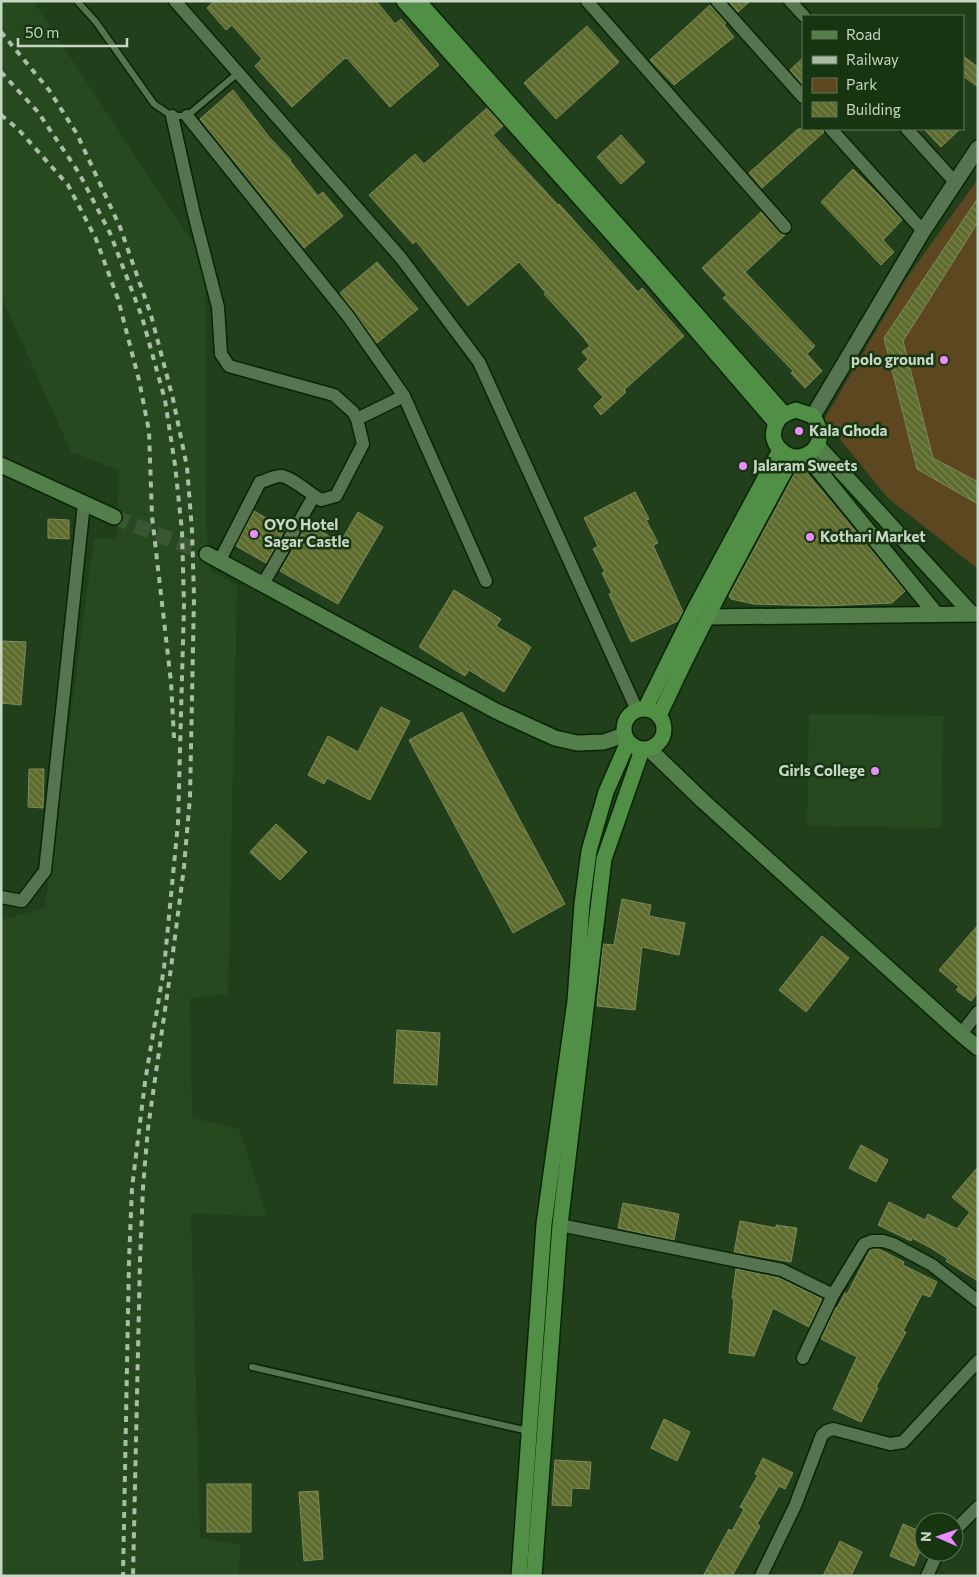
<svg xmlns="http://www.w3.org/2000/svg" width="979" height="1577" viewBox="0 0 979 1577" font-family="Commissioner,sans-serif">
<style>
.built{fill:#274920}
.park{fill:#5c4721}
.building{fill:url(#building-back-hatch);stroke:#7d8a5b}
.lines{fill:none;stroke-linecap:round;stroke-linejoin:round}
.secondary-tunnel{stroke:#3b5635;stroke-width:15;stroke-dasharray:15 8;stroke-linecap:butt}
.service-casing{stroke:#082504;stroke-width:9}
.minor-casing{stroke:#082504;stroke-width:15}
.tertiary-casing{stroke:#082504;stroke-width:18}
.secondary-casing{stroke:#082504;stroke-width:18}
.trunk-casing{stroke:#082504;stroke-width:18}
.service{stroke:#55744f;stroke-width:6}
.minor{stroke:#55744f;stroke-width:12}
.tertiary{stroke:#55744f;stroke-width:15}
.secondary{stroke:#547e4b;stroke-width:15}
.trunk{stroke:#518e46;stroke-width:15}
.rail{stroke:#aabda6;stroke-width:4;stroke-dasharray:6 6;stroke-linecap:butt}
.poi-dot{fill:#ea8dfd;stroke:#183512;stroke-width:2}
.labels{text-anchor:middle;stroke-width:5;stroke-linejoin:round;paint-order:stroke}
.poi-label{font-size:15px;font-weight:bold;fill:#c6d7c3;stroke:#183512;text-anchor:start}
</style>
<defs>
<pattern id="building-back-hatch" width="6" height="6" patternUnits="userSpaceOnUse" patternTransform="scale(1.25)"><rect width="6" height="6" fill="#5d6b2c"/><path d="M-1 5l2 2M0 0l6 6M5-1l2 2" fill="none" stroke="#7a8653"/></pattern>
</defs>
<rect width="100%" height="100%" fill="#223f1c"/>
<g class="built">
<path d="M1,1h32l172,260 1,263 4,46 27,15 -9,409 -38,4 2,120 47,11 28,87 -76,-2 9,324 41,7 -3,31h-237v-656l44,-12 49,-369h23l2,-69 -48,-18 -70,-156z"/>
<path d="M809,714l134,2 -2,112 -134,-2z"/>
</g>
<path class="park" d="M978,179v390l-90,-71 -64,-78 82,-141z"/>
<g class="building">
<path d="M214,1h162l19,23 6,-5 38,46 -49,42 -43,-49 -1,1 -1,-1 -53,49 -37,-41 7,-7 -30,-34 -6,5 -19,-22z"/>
<path d="M728,1h22l-12,11z"/>
<path d="M710,5l16,18 -2,2 10,12 -60,48 -24,-25z"/>
<path d="M587,26l32,36 -63,57 -32,-36z"/>
<path d="M963,56l15,11v20l-15,-11z"/>
<path d="M803,58v27l-13,-15z"/>
<path d="M233,90l36,47 22,23 -1,1 28,35 5,-4 20,24 -39,32 -104,-129z"/>
<path d="M487,108l16,18 -10,9 65,70 1,-1 79,88 4,-4 42,48 -60,54 2,2 -25,23 -7,-9 9,-9 -25,-28 10,-10 -6,-7 8,-6 -5,-6v-1l-41,-45 2,-1 -27,-31 -51,44 -52,-65 -3,3 -44,-49 46,-41 9,10z"/>
<path d="M798,129h25l1,3 -62,56 -13,-15z"/>
<path d="M924,129h36l-19,18z"/>
<path d="M621,135l24,27 -24,22 -24,-27z"/>
<path d="M853,169l28,28 21,23 -19,20 11,12 -13,13 -60,-63z"/>
<path d="M978,198v24l-75,119 30,117 45,24v22l-61,-35 -33,-131z"/>
<path d="M761,212l18,20 6,3 -40,37 70,74 -8,8 15,17 -17,17 -14,-15 2,-2 -70,-73 4,-3 -25,-27z"/>
<path d="M377,262l41,47 -41,34 -37,-50z"/>
<path d="M796,471l10,1 7,8 92,111 -13,12 -69,3 -69,-2 -23,-5 -2,-3z"/>
<path d="M635,492l14,27 -3,1 12,23 -5,2 30,67 -5,9 -47,21 -22,-48 3,-1 -10,-20 3,-1 -12,-23 5,-3 -14,-28z"/>
<path d="M254,511l31,18 -19,34 -30,-17z"/>
<path d="M358,512l25,15 -45,77 -58,-33 28,-48 32,20z"/>
<path d="M48,519l21,1v19l-21,-1z"/>
<path d="M454,590l47,29 -5,7 35,21 -27,45 -35,-22 -4,6 -46,-29z"/>
<path d="M1,641l25,1 -5,63 -20,-2z"/>
<path d="M381,707l29,14 -40,79 -43,-22 -3,6 -16,-9 20,-39 30,16z"/>
<path d="M462,712l103,192 -52,29 -104,-193z"/>
<path d="M29,769h15l-1,39 -15,-1z"/>
<path d="M276,824l31,28 -27,28 -30,-28z"/>
<path d="M622,899l29,6 -2,11 36,7 -6,32 -37,-8 -7,63 -38,-4 6,-62 11,1z"/>
<path d="M978,925v67l-7,9 -15,-11 3,-3 -20,-17z"/>
<path d="M822,936l27,22 -43,54 -27,-22z"/>
<path d="M397,1030l43,3 -3,52 -43,-2z"/>
<path d="M861,1145l27,15 -12,22 -27,-14z"/>
<path d="M978,1167v114l-32,-20 2,-2 -17,-11 -19,-10 -1,3 -33,-16 11,-23 36,18 3,-6 29,15 13,-17 -18,-15z"/>
<path d="M623,1203l56,11 -5,26 -56,-12z"/>
<path d="M740,1221l36,7v-3l21,3 -6,34 -57,-10z"/>
<path d="M873,1249h6l25,13 -1,3 34,17 -7,15 -8,-3 -19,37 3,1 -30,55 2,1 -17,34 -28,-13 24,-52 -36,-18 15,-32 1,1 8,-15 2,1 23,-44z"/>
<path d="M736,1269l43,9 43,21 -13,28 -36,-19 -19,48 -25,-3 5,-54 -2,-1z"/>
<path d="M664,1419l26,13 -13,29 -26,-13z"/>
<path d="M763,1458l30,15 -8,16 -6,-3 -22,38 3,2 -28,50h-29l26,-47 3,2 12,-22 -4,-2 18,-32 -3,-1z"/>
<path d="M555,1460l36,2 -2,27 -17,-1 -1,18 -19,-1z"/>
<rect x="207" y="1484" width="44" height="48"/>
<path d="M318,1491l5,68 -19,2 -5,-69z"/>
<path d="M903,1524l21,9v7l-10,26 -24,-10z"/>
<path d="M840,1541l22,11 -11,24h-28z"/>
</g>
<g class="lines">
<path class="secondary-tunnel" d="M114,517l93,37"/>
<defs>
<g id="service">
<path d="M77,1l19,21 58,82 18,12h15l51,-43"/>
<path d="M252,1367l276,64"/>
</g>
<g id="minor">
<path d="M175,1l226,257 78,104 158,348"/>
<path d="M587,1l198,226"/>
<path d="M717,1l86,96"/>
<path d="M790,1l14,15"/>
<path d="M172,116l22,98 24,93 3,47 8,12 105,29 19,17 4,7 6,25 -27,52 -15,4c-11,-6 -30,-24 -41,-24 -6,0 -14,5 -20,6l-40,78"/>
<path d="M187,116l161,200 56,80 82,185"/>
<path d="M831,129l92,102"/>
<path d="M907,129l48,53"/>
<path d="M357,419l47,-23"/>
<path d="M263,584l51,-88"/>
<path d="M1,897l21,4 23,-30 39,-368"/>
<path d="M961,1034l17,-22"/>
<path d="M560,1225l222,45 51,25"/>
<path d="M803,1358l30,-63 31,-51 8,-3h11l10,3 39,21 46,36"/>
<path d="M954,1531l24,-24"/>
<path d="M761,1576l34,-70 27,-71 5,-4 6,-2 57,15 13,-2 75,-81"/>
<path d="M927,1576l11,-24"/>
</g>
<path id="tertiary" d="M813,416l110,-185 55,-83"/>
<g id="secondary">
<path d="M817,445l155,169"/>
<path d="M807,456l129,158"/>
<path d="M1,465l113,52"/>
<path d="M207,554l289,157 59,27 22,5 27,-1 20,-7"/>
<path d="M706,617l272,-3"/>
<path d="M649,749l54,52 258,233 17,14"/>
</g>
<g id="trunk">
<path d="M404,1l243,272 129,150"/>
<path d="M418,1l236,265 130,148"/>
<path d="M796,410l17,6c3,5 7,12 7,18 -1,21 -25,30 -39,16 -6,-5 -9,-13 -7,-20 3,-13 10,-16 22,-20z"/>
<path d="M645,709l49,-99 86,-160"/>
<circle cx="644" cy="729" r="20"/>
<path d="M659,716c40,-88 87,-173 133,-258"/>
<path d="M519,1576l25,-352 31,-223 7,-97 7,-53 17,-59 22,-50"/>
<path d="M534,1576l26,-351 44,-366 38,-109"/>
</g>
</defs>
<use href="#service" class="service-casing"/>
<use href="#minor" class="minor-casing"/>
<use href="#tertiary" class="tertiary-casing"/>
<use href="#secondary" class="secondary-casing"/>
<use href="#trunk" class="trunk-casing"/>
<use href="#service" class="service"/>
<use href="#minor" class="minor"/>
<use href="#tertiary" class="tertiary"/>
<use href="#secondary" class="secondary"/>
<use href="#trunk" class="trunk"/>
<g class="rail">
<path d="M1,32l48,58 28,44 43,93 31,88 22,84 14,68 5,63 2,67 -4,200 -6,70 -13,101 -23,160 -5,59 -3,73 -7,316"/>
<path d="M1,72l37,40 41,61 31,60 32,84 23,83 10,65 7,66 2,74 -6,218 -14,145 -19,114 -13,106 -3,73 -6,315"/>
<path d="M1,115l17,14 50,56 28,54 22,60 21,81 10,51 3,85 19,166 3,56"/>
</g>
</g>
<g class="poi-dot">
<circle cx="944" cy="360" r="5"/>
<circle cx="799" cy="431" r="5"/>
<circle cx="743" cy="466" r="5"/>
<circle cx="254" cy="534" r="5"/>
<circle cx="810" cy="537" r="5"/>
<circle cx="875" cy="771" r="5"/>
</g>
<g class="labels">
<g class="poi-label">
<text x="934" y="365" text-anchor="end">polo ground</text>
<text x="809" y="436">Kala Ghoda</text>
<text x="753" y="471">Jalaram Sweets</text>
<text x="264" y="530">OYO Hotel<tspan x="264" dy="17">Sagar Castle</tspan></text>
<text x="820" y="542">Kothari Market</text>
<text x="865" y="776" text-anchor="end">Girls College</text>
</g>
</g>
<rect width="979" height="1577" fill="none" stroke="#c6d7c3" stroke-width="5"/>
<rect x="802" y="15" width="162" height="115" fill="#183512" stroke="#5e7659"/>
<rect x="812" y="31" width="25" height="8" fill="#547e4b" stroke="#5e7659"/>
<text x="846" y="40" font-size="15" fill="#c6d7c3">Road</text>
<rect x="812" y="56" width="25" height="8" fill="#aabda6" stroke="#5e7659"/>
<text x="846" y="65" font-size="15" fill="#c6d7c3">Railway</text>
<rect x="812" y="78" width="25" height="15" fill="#5c4721" stroke="#5e7659"/>
<text x="846" y="90" font-size="15" fill="#c6d7c3">Park</text>
<rect x="812" y="102" width="25" height="15" fill="url(#building-back-hatch)" stroke="#5e7659"/>
<text x="846" y="115" font-size="15" fill="#c6d7c3">Building</text>
<g transform="translate(939 1537) rotate(272)"><circle r="24" fill="#183512" stroke="#5e7659"/>
<path d="M0-4L9 19L0 12L-9 19Z" fill="#ea8dfd"/>
<text y="-8" font-size="14" font-weight="bold" text-anchor="middle" fill="#c6d7c3">N</text>
</g>
<path d="M18 38v8h109v-8" fill="none" stroke="#c6d7c3" stroke-width="2.5"/>
<text x="25" y="38" font-size="15" fill="#c6d7c3" stroke="#183512" stroke-width="4" paint-order="stroke">50 m</text>
</svg>
